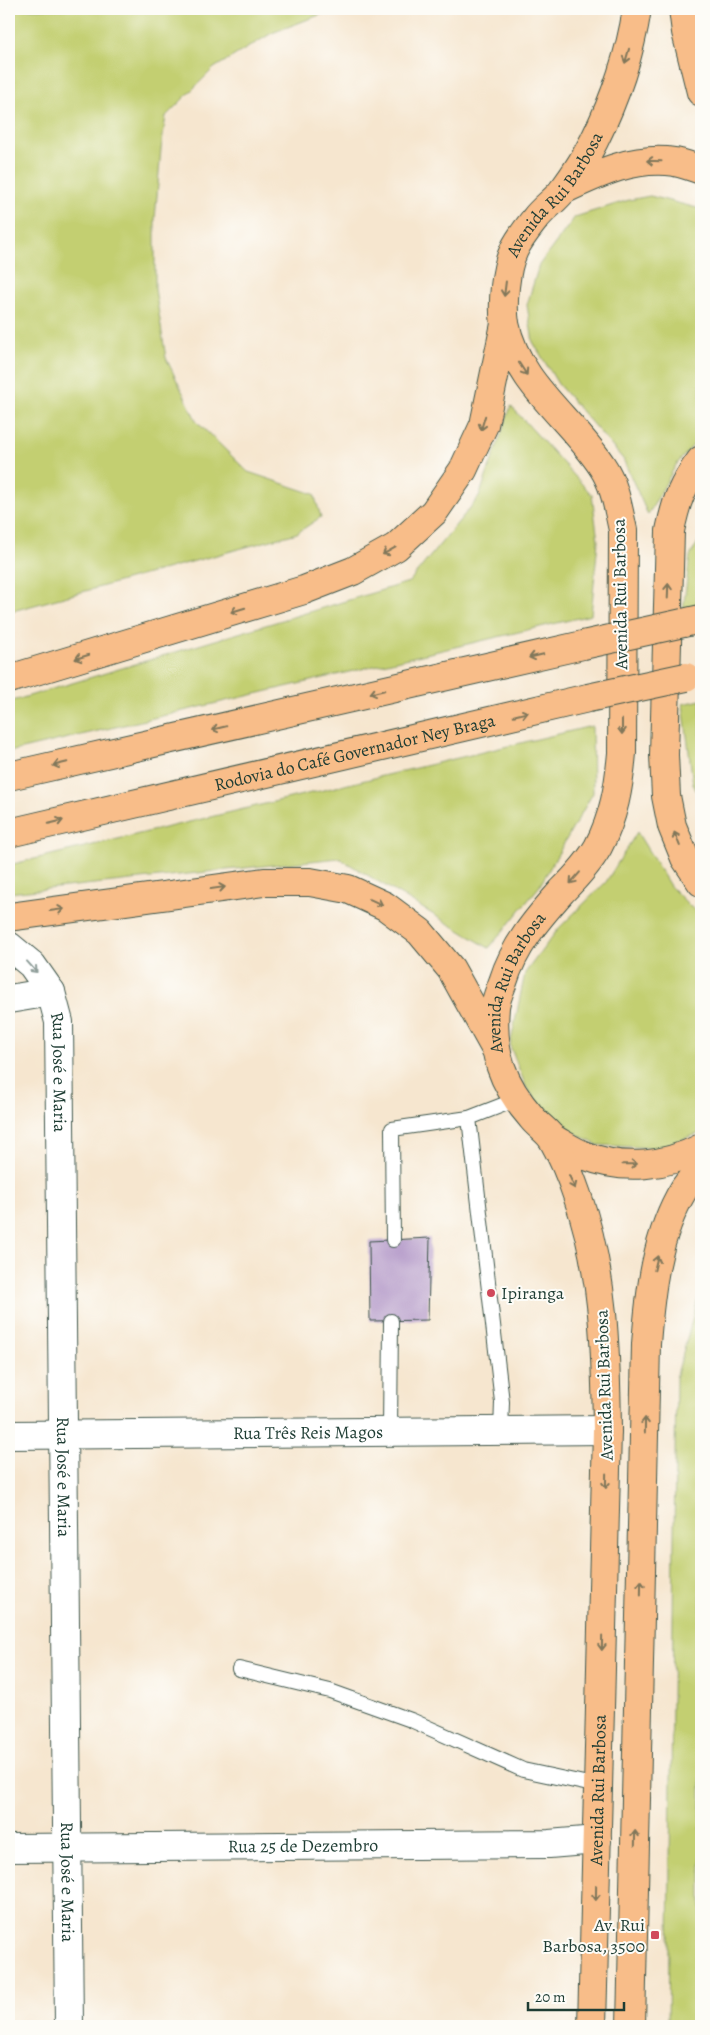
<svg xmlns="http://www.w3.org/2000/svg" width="710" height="2035" viewBox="0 0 710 2035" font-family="Alegreya,serif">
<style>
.green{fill:#c3cf71;stroke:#718652}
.building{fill:#b69cca}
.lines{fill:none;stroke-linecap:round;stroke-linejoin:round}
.lane-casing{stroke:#3f564b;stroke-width:16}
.street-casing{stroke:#3f564b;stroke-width:30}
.primary-casing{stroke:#3f564b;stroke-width:30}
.highway-casing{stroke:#3f564b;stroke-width:30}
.lane{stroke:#fff;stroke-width:14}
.street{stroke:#fff;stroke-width:28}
.primary{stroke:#f8bd89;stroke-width:28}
.highway{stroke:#f8bd89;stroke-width:28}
.highway-bridge-casing{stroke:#3f564b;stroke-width:30;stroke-linecap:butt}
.highway-bridge{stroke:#f8bd89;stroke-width:28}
.oneway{stroke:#81775a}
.oneway2{stroke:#8f9e9a}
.poi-dot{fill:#d1495b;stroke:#fdfcf7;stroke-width:2}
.labels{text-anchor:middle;stroke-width:4;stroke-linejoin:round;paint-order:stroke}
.street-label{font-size:18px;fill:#1f3d34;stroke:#fdfcf7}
.poi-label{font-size:18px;fill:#1f3d34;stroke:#fdfcf7;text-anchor:start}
</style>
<rect width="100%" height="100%" fill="#fdfcf7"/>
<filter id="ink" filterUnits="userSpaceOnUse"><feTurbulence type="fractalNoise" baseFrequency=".02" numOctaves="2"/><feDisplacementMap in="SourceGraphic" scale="10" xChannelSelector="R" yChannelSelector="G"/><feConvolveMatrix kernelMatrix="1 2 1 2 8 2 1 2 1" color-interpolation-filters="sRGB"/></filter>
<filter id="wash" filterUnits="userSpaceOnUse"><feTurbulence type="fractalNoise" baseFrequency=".0096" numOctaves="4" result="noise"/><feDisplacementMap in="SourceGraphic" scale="20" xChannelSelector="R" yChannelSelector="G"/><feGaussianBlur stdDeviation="1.12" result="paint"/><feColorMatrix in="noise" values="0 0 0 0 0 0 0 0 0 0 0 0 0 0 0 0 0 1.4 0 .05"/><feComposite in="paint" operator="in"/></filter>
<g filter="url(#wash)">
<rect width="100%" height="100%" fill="#f6e6cf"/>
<g class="green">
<path d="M9,9h326l-63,24 -58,35 -48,48 -5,33 -6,70v70l11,69 31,64 51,50 66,22 7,23 -24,16 -288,79z"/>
<path d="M650,196l51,13v227l-25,29 -28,50 -25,-56 -65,-75 -25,-42 -6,-37 12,-40 36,-48 54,-17z"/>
<path d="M511,406l81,89 6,46 -7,74 -582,137v-50l400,-120 70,-85z"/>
<path d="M701,537v69l-18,4 7,-54z"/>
<path d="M701,700v100l-8,-16 -10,-80z"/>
<path d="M592,726l1,67 -54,94 -50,61 -150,-90 -330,35v-28z"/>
<path d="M637,832l33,54 31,31v216l-45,15 -59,-3 -44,-24 -27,-34 -16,-41 15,-73 33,-44 48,-47z"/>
<path d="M701,1288v738h-33l8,-648z"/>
</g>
<g id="blocks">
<path class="building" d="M430,1238l-2,82 -58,1 -1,-80z"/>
</g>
</g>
<g filter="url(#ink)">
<use href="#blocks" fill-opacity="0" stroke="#3f564b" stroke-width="1"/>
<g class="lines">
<defs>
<g id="lane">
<path d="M393,1240l-1,-111 77,-11"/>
<path d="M501,1431l1,-29 -33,-284 49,-19"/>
<path d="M390,1432l1,-111"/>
<path d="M239,1669l91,22 81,29 112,50 75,16"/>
</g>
<g id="street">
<path id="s1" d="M9,946l23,19 19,27 8,30 10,1004"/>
<path d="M9,999l42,-7"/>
<path id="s2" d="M9,1435l598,-5"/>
<path id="s3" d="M9,1848l540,-4 48,-4"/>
</g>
<g id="primary">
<path d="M683,9l3,23 15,60"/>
<path d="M563,190c36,-17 71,-34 112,-28 9,2 18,5 26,8"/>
<path d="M701,460c-19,25 -25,41 -31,71l-6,224 2,41 6,30 13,32 16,24"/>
<path d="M552,1138c11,6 22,14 34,18 38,15 80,10 115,-8"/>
<path id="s4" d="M592,2026l15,-596c-1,-79 -3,-159 -30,-235 -6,-18 -15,-39 -24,-55 -5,-9 -15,-14 -21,-22 -30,-34 -41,-66 -37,-111 1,-8 5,-17 8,-25 11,-36 34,-63 59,-91 13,-13 27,-28 36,-44 16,-30 21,-61 24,-94l1,-223c-5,-22 -8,-45 -21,-64 -32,-49 -84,-81 -97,-142 -3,-19 0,-56 9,-74 5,-11 14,-22 21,-31 8,-11 21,-19 29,-30 11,-15 22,-32 30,-48 21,-42 36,-86 43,-132"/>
<path d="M631,2026l15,-682c4,-52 10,-109 38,-155 5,-8 12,-14 17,-21"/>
</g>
<g id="highway">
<path d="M683,623l18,-4"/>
<path d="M9,679l295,-89 49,-19 43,-24 38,-35 29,-42 21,-45 21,-101"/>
<path d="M9,776l574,-131"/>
<path id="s5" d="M9,833l579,-135"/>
<path d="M9,917l255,-35h46l38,7 37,17 35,26 31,37 44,79"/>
</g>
</defs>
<use href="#lane" class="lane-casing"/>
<use href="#street" class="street-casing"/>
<use href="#primary" class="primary-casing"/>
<use href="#highway" class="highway-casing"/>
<use href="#lane" class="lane"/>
<use href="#street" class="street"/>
<use href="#primary" class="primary"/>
<use href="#highway" class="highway"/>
<defs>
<g id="highway-bridge">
<path d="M583,645l100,-22"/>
<path d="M588,698l98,-21"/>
</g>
</defs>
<use href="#highway-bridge" class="highway-bridge-casing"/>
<use href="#highway-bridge" class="highway-bridge"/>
</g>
<defs><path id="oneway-shaft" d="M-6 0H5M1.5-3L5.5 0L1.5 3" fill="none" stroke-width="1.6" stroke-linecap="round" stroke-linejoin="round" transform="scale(1.25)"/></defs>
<g class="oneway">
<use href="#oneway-shaft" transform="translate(627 56) rotate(106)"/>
<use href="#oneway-shaft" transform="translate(654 161) rotate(-178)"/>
<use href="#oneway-shaft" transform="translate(505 289) rotate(97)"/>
<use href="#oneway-shaft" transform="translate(523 369) rotate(57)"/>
<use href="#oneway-shaft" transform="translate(483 423) rotate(107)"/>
<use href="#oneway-shaft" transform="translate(389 551) rotate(151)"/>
<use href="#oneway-shaft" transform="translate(668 591) rotate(-88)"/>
<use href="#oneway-shaft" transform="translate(238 610) rotate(163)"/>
<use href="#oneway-shaft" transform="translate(536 656) rotate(167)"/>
<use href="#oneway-shaft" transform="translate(82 657) rotate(163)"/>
<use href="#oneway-shaft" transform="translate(377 692) rotate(167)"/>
<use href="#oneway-shaft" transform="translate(521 714) rotate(-13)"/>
<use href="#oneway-shaft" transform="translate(622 727) rotate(90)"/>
<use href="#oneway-shaft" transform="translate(219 728) rotate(167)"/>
<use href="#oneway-shaft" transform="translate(60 764) rotate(167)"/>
<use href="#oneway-shaft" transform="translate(56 822) rotate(-13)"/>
<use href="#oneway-shaft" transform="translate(677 839) rotate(-112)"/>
<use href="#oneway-shaft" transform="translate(575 878) rotate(131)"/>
<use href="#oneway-shaft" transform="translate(218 888) rotate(-8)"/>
<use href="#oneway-shaft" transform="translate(376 902) rotate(25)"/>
<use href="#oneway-shaft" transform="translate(57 910) rotate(-8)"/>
<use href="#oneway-shaft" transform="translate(630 1164) rotate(-1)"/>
<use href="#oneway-shaft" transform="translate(572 1182) rotate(66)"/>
<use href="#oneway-shaft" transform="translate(656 1263) rotate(-77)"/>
<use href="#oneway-shaft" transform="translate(645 1425) rotate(-89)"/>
<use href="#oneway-shaft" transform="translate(606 1481) rotate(91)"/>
<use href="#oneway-shaft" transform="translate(641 1588) rotate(-89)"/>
<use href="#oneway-shaft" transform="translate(602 1643) rotate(91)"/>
<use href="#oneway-shaft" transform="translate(635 1838) rotate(-89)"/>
<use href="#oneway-shaft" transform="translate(596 1893) rotate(91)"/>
</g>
<use class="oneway2" href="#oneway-shaft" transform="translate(32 967) rotate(48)"/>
</g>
<g class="poi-dot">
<circle cx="491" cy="1293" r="5"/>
<rect x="650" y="1930" width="10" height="10" rx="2.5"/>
</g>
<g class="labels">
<g class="street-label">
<text dy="6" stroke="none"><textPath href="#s4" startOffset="1945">Avenida Rui Barbosa</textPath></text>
<text transform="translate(620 594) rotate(-91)" y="6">Avenida Rui Barbosa</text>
<text dy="6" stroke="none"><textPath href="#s5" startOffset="355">Rodovia do Café Governador Ney Braga</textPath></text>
<text dy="6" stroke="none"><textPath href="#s4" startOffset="1075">Avenida Rui Barbosa</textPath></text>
<text dy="6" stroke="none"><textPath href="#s1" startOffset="144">Rua José e Maria</textPath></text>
<text transform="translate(604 1385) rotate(-92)" y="6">Avenida Rui Barbosa</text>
<text dy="6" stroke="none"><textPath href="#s2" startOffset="299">Rua Três Reis Magos</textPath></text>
<text dy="6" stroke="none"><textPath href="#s1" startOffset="549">Rua José e Maria</textPath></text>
<text dy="6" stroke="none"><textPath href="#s4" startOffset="236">Avenida Rui Barbosa</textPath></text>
<text dy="6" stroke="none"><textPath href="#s3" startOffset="294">Rua 25 de Dezembro</textPath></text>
<text dy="6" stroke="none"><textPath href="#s1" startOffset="954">Rua José e Maria</textPath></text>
</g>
<g class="poi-label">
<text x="501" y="1299">Ipiranga</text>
<text x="645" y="1931" text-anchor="end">Av. Rui<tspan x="645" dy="21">Barbosa, 3500</tspan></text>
</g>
</g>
<rect width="710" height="2035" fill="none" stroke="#fdfcf7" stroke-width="30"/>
<path d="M528 2002v8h96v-8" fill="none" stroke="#1f3d34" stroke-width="2.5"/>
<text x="535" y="2002" font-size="15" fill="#1f3d34" stroke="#fdfcf7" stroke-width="4" paint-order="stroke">20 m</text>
</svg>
